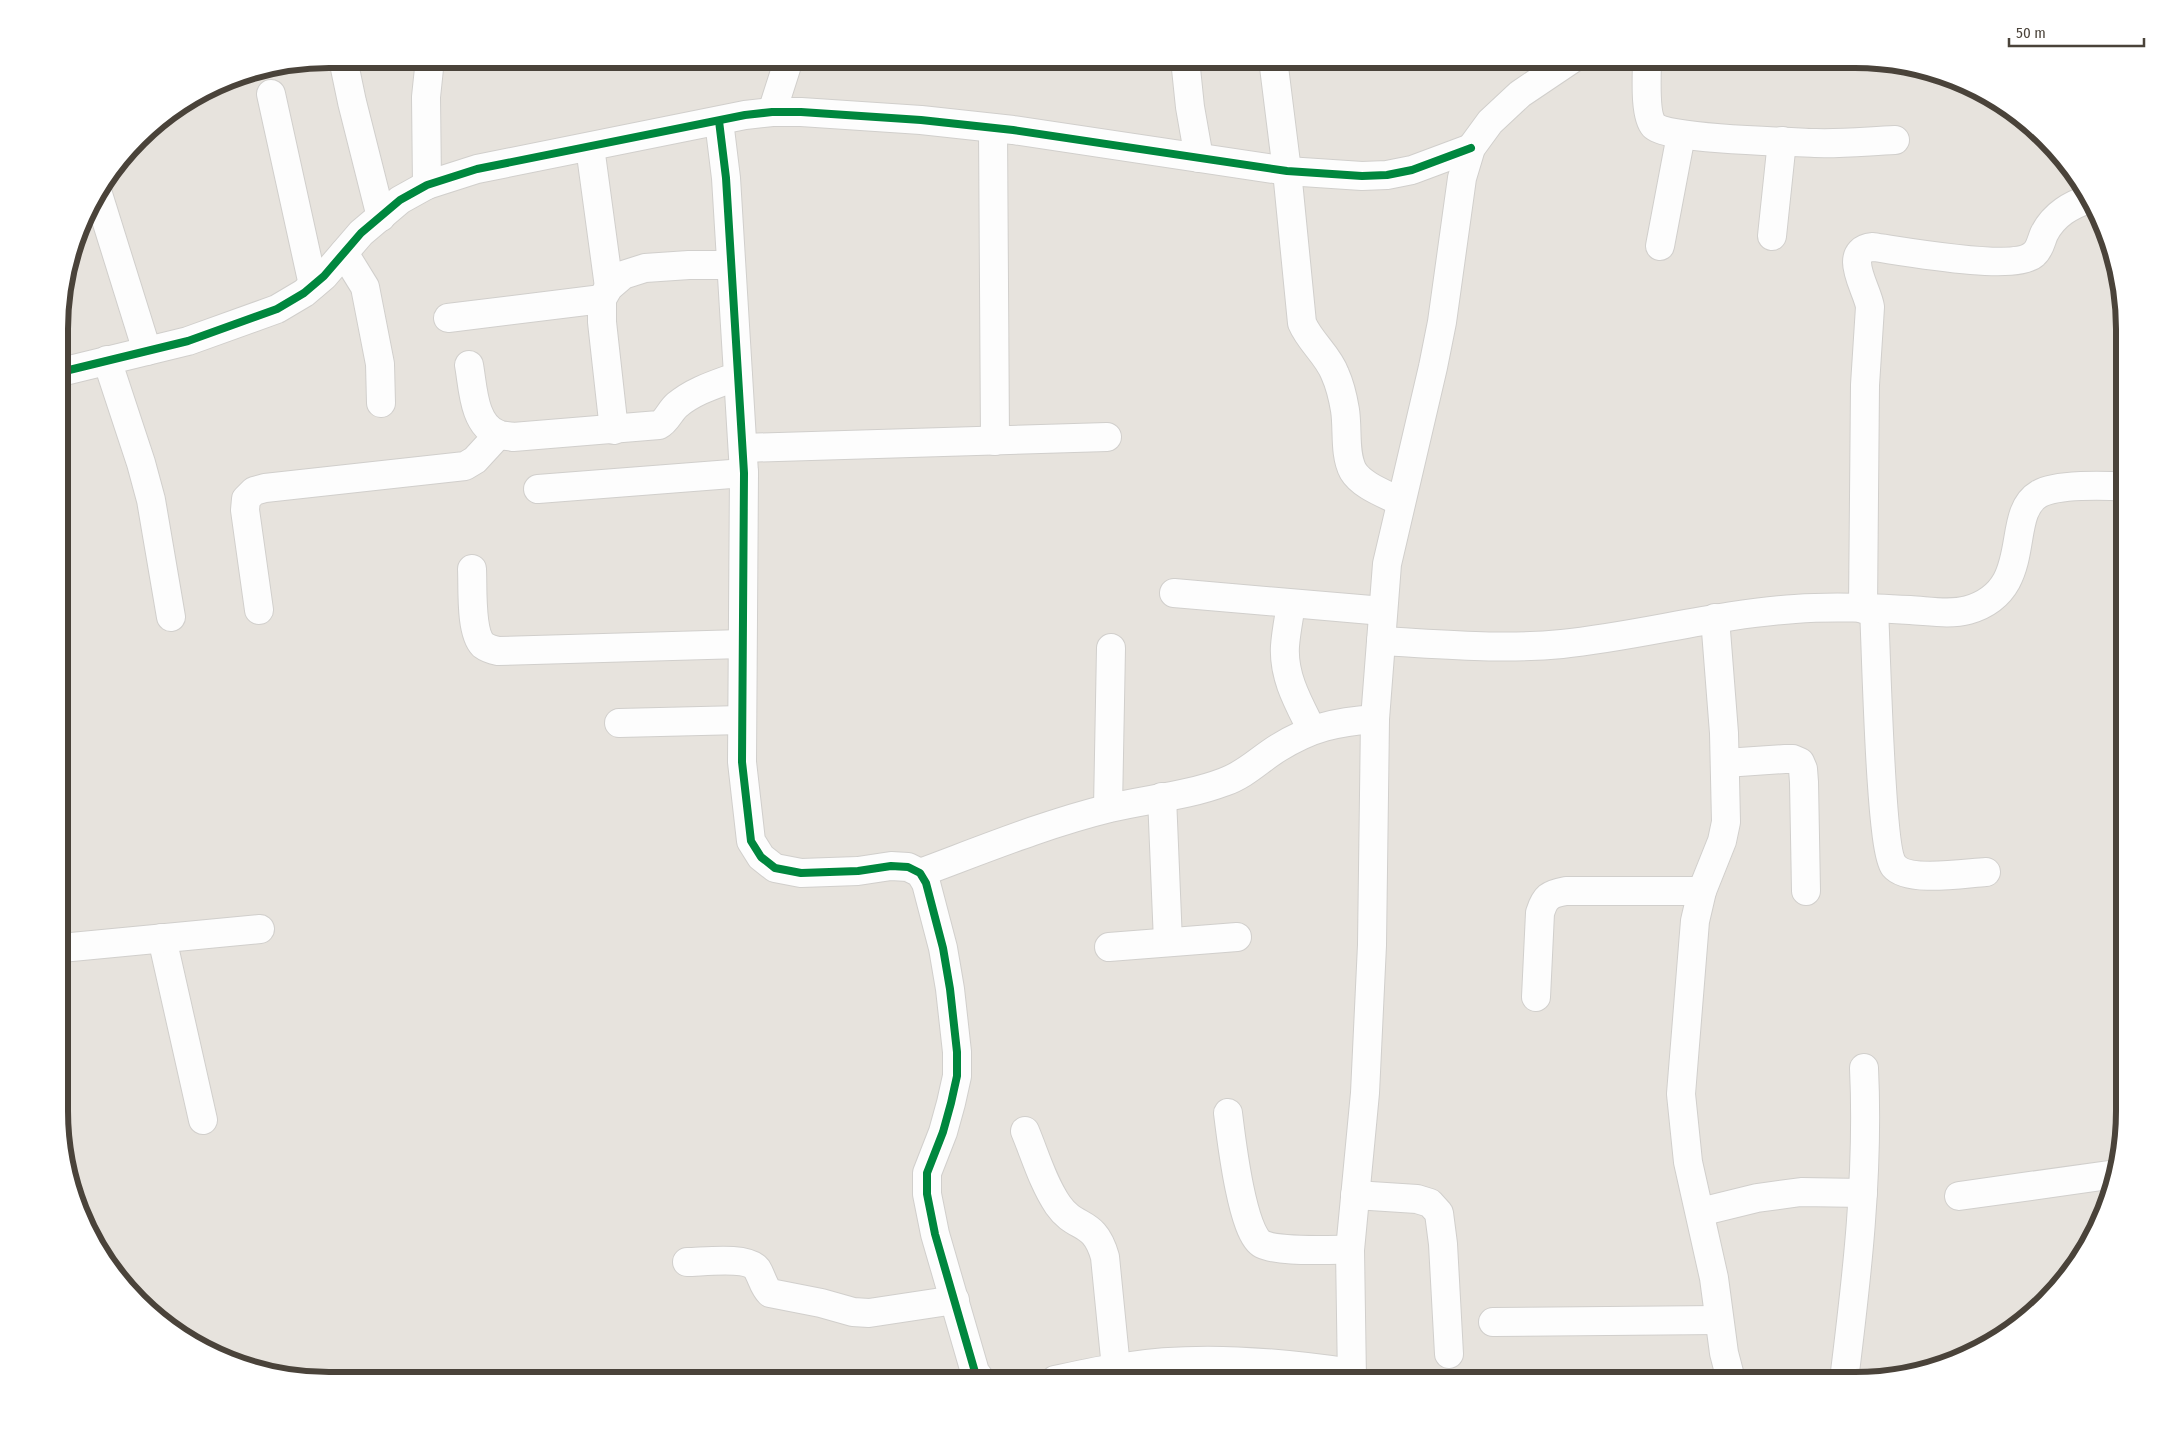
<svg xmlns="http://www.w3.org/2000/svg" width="2184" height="1439" viewBox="0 0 2184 1439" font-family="'Fira Sans Condensed',sans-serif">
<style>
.residential{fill:#e7e3dd}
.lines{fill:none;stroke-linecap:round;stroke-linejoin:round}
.minor-casing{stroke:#d1cfcc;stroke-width:30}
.minor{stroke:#fdfdfd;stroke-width:28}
.cycleway-casing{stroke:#fff;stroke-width:11}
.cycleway{stroke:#00873e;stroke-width:8}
.rim{fill:none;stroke:#4a433a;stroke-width:6}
</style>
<rect width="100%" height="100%" fill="#f3f1ef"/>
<path class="residential" d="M328,59h1528l86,14 64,31 52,46 31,44 27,64 9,53v817l-14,69 -31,64 -46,52 -44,31 -64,27 -53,9h-1545l-86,-14 -64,-31 -52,-46 -31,-43 -34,-100v-853l26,-84 63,-83 75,-47z"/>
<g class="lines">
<defs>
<g id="minor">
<path d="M343,59l9,43 29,115"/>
<path d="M1185,59l5,48 9,51"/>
<path d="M1273,59l14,112 15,152c8,19 26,32 33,51 5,11 8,24 10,36 3,19 -1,44 8,61 9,15 33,23 48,31"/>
<path d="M1647,59c0,15 -3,56 7,67 12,13 137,16 161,17 27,1 54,-2 80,-3"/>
<path d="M271,94l42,191"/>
<path d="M772,112l17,-53"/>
<path d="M719,121l7,57 18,295 -2,289 9,79 10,16 14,11 26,5 57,-2 33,-5 17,1 12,6 6,10 17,65 7,41 7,63v24l-6,27 -8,29 -16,41v21l8,40 40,138 6,8"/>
<path d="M993,128l2,313"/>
<path d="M590,147l19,140"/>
<path d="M427,185l-1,-88 4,-38"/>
<path d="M98,194l49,157"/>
<path d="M1772,236l10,-95"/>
<path d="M1660,246l21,-111"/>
<path d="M344,253l21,34 15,77 1,39"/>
<path d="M448,318l154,-19"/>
<path d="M107,360l34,103 10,37 20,117"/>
<path d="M469,365c4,21 4,60 29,69 4,2 10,2 15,3l146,-12c8,-4 11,-14 18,-20 18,-15 40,-21 61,-29"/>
<path d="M61,372l127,-31 89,-32 27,-16 20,-17 37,-43 39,-33 27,-15 50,-16 268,-54 27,-3h29l120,8 92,10 274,41 75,5 25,-1 25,-5 59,-22"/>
<path d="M614,430l-12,-108v-23l7,-12 14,-12 22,-7 44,-3h42"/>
<path d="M743,448l364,-11"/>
<path d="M538,489l206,-16"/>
<path d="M472,569c1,18 -2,63 11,76 4,3 10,5 15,6l244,-7"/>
<path d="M1174,593l209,18"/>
<path d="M1291,604c-2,14 -5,28 -6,42 -2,31 14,58 27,84"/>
<path d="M1863,609l2,-224 5,-78c-2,-17 -30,-57 3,-60 29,4 142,25 161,7 6,-5 7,-13 10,-20 10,-20 27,-29 47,-36"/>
<path d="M1874,609c2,35 6,240 20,257 14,17 72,7 92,6"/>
<path d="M259,610l-14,-100 1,-11 8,-8 11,-3 200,-22 10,-6 23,-25"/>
<path d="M1715,618l9,115 2,89 -4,19 -20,50 -7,30 -14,173 7,68 26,116 10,75 7,27"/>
<path d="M1381,641c59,3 122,9 181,3 78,-8 154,-30 233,-35 38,-3 77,-1 115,1 19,1 40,5 58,0 69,-20 35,-95 71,-116 17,-10 66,-9 86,-7"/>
<path d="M619,723l123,-3"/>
<path d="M1725,763l60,-4h8l7,3 3,7 1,13 2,109"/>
<path d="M1162,797l6,145"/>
<path d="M1108,808l3,-160"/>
<path d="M920,873c62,-23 125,-49 190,-65 38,-9 77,-12 114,-26 21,-7 36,-23 54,-34 34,-21 58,-26 97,-29"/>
<path d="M162,938l41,182"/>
<path d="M1109,947l128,-10"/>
<path d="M61,948l199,-19"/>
<path d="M1536,997l4,-84c5,-16 9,-19 26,-22h136"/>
<path d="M1228,1113c3,24 14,121 34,131 19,9 66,5 88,6"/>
<path d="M1025,1131c10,24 18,52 33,74 18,26 36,13 47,52l11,111"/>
<path d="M1355,1195l62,4 13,4 9,10 4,31 6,110"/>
<path d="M1959,1196l157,-22"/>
<path d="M1700,1212l57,-14 44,-6 62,1"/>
<path d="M687,1262c16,0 60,-6 70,7 5,8 6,17 13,24l51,10 32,9 16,1 86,-13"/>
<path d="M1493,1322l226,-2"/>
<path d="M1055,1380c23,-5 45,-10 68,-13 75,-12 154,-5 229,6"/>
<path d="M1352,1380l-2,-130 15,-157 7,-148 3,-226 12,-155 46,-197 9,-45 20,-144 9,-30 19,-26 30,-28 52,-35"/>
<path d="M1844,1380c13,-104 25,-207 20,-312"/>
</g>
</defs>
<use href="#minor" class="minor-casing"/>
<use href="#minor" class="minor"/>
<defs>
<g id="cycleway">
<path d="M719,121l7,57 18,295 -2,289 9,79 10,16 14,11 26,5 57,-2 33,-5 17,1 12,6 6,10 17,65 7,41 7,63v24l-6,27 -8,29 -16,41v21l8,40 40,138 6,8"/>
<path d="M61,372l127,-31 89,-32 27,-16 20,-17 37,-43 39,-33 27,-15 50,-16 268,-54 27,-3h29l120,8 92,10 274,41 75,5 25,-1 25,-5 59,-22"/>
</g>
</defs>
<use href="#cycleway" class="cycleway-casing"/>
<use href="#cycleway" class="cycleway"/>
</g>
<path d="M0 0H2184V1439H0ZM329 68H1855A261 261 0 0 1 2116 329V1111A261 261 0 0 1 1855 1372H329A261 261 0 0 1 68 1111V329A261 261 0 0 1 329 68Z" fill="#fff" fill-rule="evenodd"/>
<path class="rim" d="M329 68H1855A261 261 0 0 1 2116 329V1111A261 261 0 0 1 1855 1372H329A261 261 0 0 1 68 1111V329A261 261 0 0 1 329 68Z"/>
<path d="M2009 38v8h135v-8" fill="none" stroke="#4a433a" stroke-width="2.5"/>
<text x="2016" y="38" font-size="15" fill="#4a433a" stroke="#ffffff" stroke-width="4" paint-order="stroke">50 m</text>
</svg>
